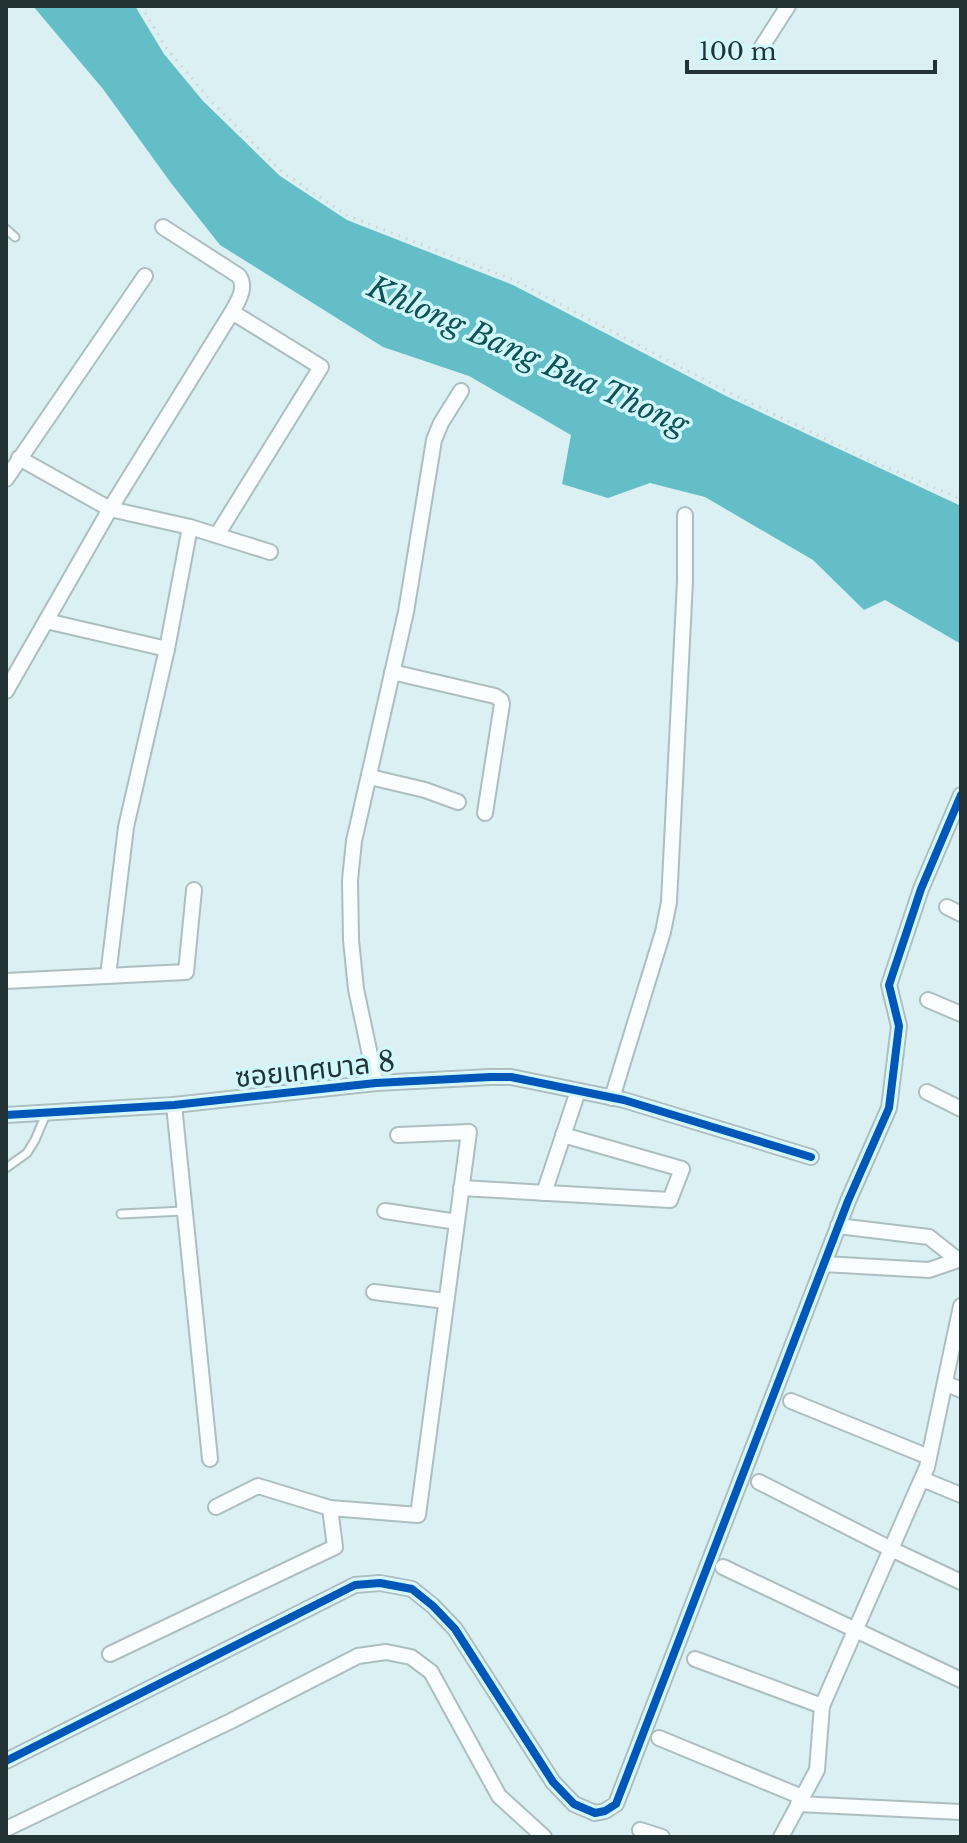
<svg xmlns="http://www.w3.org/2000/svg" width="967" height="1843" viewBox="0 0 967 1843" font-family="'Libre Baskerville','Noto Sans Thai',serif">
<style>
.water{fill:#63bec8}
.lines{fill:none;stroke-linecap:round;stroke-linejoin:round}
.service-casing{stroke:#adbec0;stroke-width:11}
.minor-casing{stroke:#adbec0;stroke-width:18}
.path{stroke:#d2d8da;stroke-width:3;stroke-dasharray:2 6;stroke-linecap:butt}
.service{stroke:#fafdfd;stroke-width:7}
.minor{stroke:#fafdfd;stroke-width:14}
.cycleway-casing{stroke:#d1f8fd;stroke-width:13}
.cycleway{stroke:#0057b8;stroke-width:8}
.labels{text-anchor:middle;stroke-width:7;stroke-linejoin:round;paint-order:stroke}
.street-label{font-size:28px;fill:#233234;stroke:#d1f8fd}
.water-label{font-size:30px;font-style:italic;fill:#0f535a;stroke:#d1f8fd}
</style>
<rect width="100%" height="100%" fill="#dbf0f3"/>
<path class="water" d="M33,6h102l29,48 39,47 77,75 67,44 166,65 215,112 233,109v138l-76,-44 -21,10 -51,-50 -108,-63 -55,-14 -42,15 -46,-14 9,-49 -102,-59 -86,-29 -163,-102 -49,-62 -68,-94z"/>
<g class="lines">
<defs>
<g id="service">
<path d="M6,229l9,8"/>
<path d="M6,1168l21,-15 8,-13 11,-26"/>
<path d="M121,1214l63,-3"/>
</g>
<g id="minor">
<path d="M761,48l27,-42"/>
<path d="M19,458l91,51 80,18 80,25"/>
<path d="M6,479l139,-203"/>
<path d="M217,535l104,-168 -89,-55"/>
<path d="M46,621l121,28"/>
<path d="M392,672l103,24 6,4 1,4 -17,109"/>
<path d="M6,691l104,-182 122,-197c6,-11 15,-24 7,-36l-76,-49"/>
<path d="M370,777l55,13 33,12"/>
<path d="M947,907l14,7"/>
<path d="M108,976l18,-149 41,-178 23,-122"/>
<path d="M6,981l180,-9 8,-82"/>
<path d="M928,1000l33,14"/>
<path d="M376,1083l-20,-94 -5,-49 -1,-60 4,-39 52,-229 28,-172 7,-17 20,-32"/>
<path d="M927,1092l34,17"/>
<path d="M612,1098l51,-166 6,-30 16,-321v-66"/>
<path d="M174,1105l36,354"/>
<path d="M6,1115l168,-10 202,-22 114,-6h21l113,23 187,57"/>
<path d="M461,1188l209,12 12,-31 -119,-34"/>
<path d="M544,1193l34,-102"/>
<path d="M385,1211l72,11"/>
<path d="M824,1264l105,6 29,-10 -29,-23 -91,-11"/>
<path d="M374,1292l72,9"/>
<path d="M945,1383l16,7"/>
<path d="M791,1401l138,56"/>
<path d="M922,1479l39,16"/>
<path d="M759,1482l132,67 70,33"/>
<path d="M330,1508l88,7 51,-383 -71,3"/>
<path d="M723,1567l238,113"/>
<path d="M110,1654l225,-107 -5,-39 -72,-22 -42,21"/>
<path d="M695,1659l127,47"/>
<path d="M659,1738l143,59"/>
<path d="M6,1761l349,-176 25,-2 32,6 21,17 22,23 98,153 21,22 21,9 10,-2 11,-7 232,-603 41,-93 10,-82 -10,-41 32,-96 40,-94"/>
<path d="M798,1804l163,8"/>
<path d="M6,1829l225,-108 127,-65 28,-4 25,5 20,15 68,124 45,41"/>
<path d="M640,1830l22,7"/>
<path d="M781,1837l36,-67 5,-64 105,-239 34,-161"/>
</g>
</defs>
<use href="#service" class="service-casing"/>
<use href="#minor" class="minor-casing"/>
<path class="path" d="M141,6l26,43 44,52 71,71 66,44 168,65 214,112 137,66 94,40"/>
<use href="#service" class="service"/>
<use href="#minor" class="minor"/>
<defs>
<g id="cycleway">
<path d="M6,1115l168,-10 202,-22 114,-6h21l113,23 187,57"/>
<path d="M6,1761l349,-176 25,-2 32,6 21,17 22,23 98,153 21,22 21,9 10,-2 11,-7 232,-603 41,-93 10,-82 -10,-41 32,-96 40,-94"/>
</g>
</defs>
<use href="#cycleway" class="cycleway-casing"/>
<use href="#cycleway" class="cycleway"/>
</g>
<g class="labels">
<g class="street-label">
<text transform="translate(315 1069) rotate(-6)" y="10">ซอยเทศบาล 8</text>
</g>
<g class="water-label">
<text transform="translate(528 356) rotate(24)" y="10">Khlong Bang Bua Thong</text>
</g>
</g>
<rect width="967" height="1843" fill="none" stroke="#233234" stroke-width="16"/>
<path d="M687 60v12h248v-12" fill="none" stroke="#233234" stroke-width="4"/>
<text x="699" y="60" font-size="24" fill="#233234" stroke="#d1f8fd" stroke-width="6" paint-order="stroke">100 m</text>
</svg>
